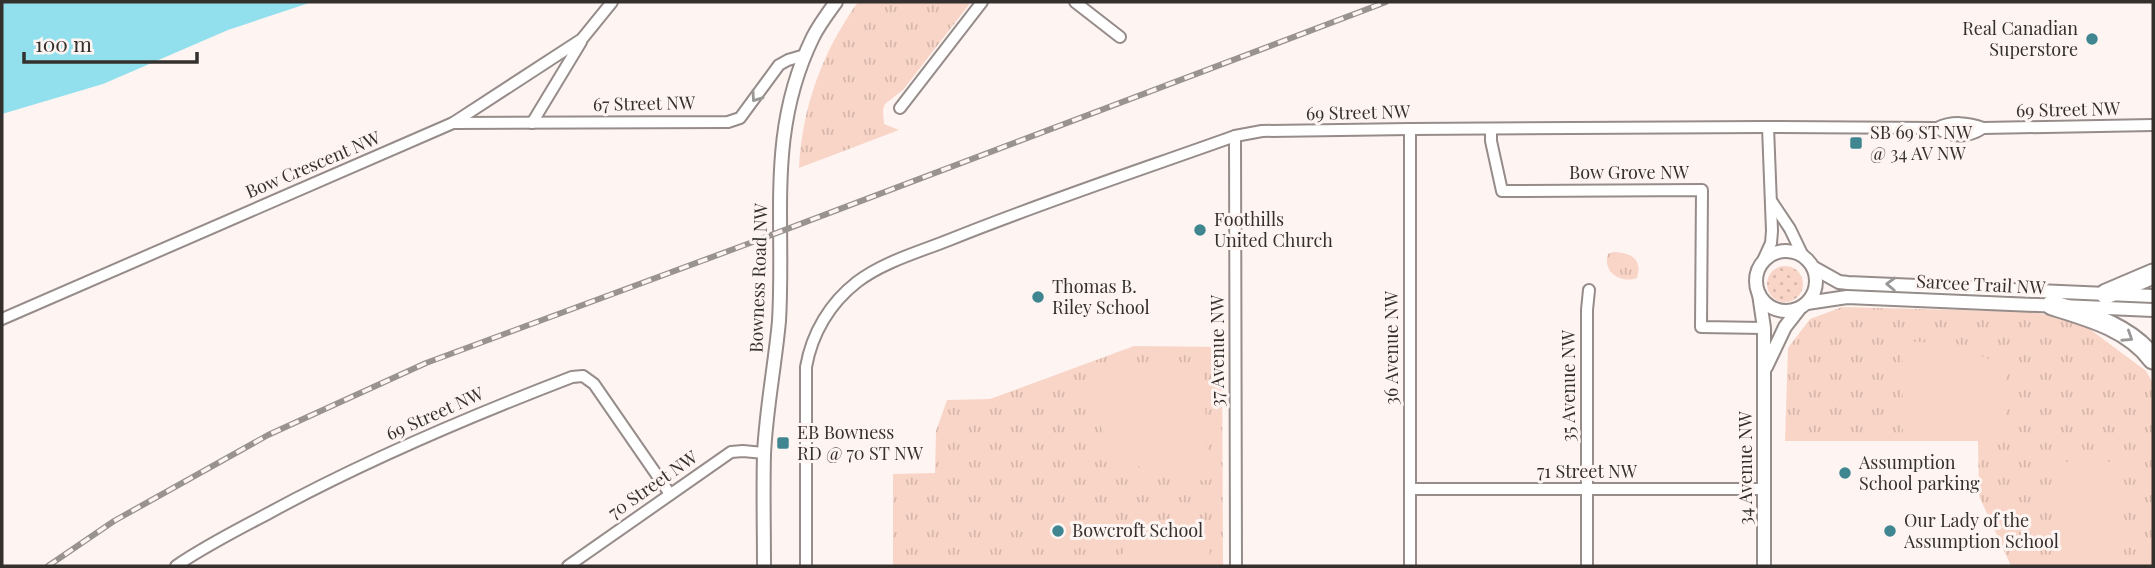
<svg xmlns="http://www.w3.org/2000/svg" width="2155" height="568" viewBox="0 0 2155 568" font-family="'Playfair Display',serif">
<style>
.grass{fill:url(#grass-dots)}
.park{fill:url(#park-tufts)}
.pitch{fill:#f9d5c7}
.water{fill:#92e0ed}
.lines{fill:none;stroke-linecap:round;stroke-linejoin:round}
.minor-casing{stroke:#968c89;stroke-width:14}
.tertiary-casing{stroke:#968c89;stroke-width:16}
.motorway-casing{stroke:#968c89;stroke-width:23}
.minor{stroke:#fff;stroke-width:10}
.tertiary{stroke:#fff;stroke-width:12}
.motorway{stroke:#fff;stroke-width:19}
.rail-casing{stroke:#999390;stroke-width:6}
.rail{stroke:#fef5f2;stroke-width:3.5;stroke-dasharray:10;stroke-linecap:butt}
.oneway{stroke:#9a9896}
.poi-dot{fill:#3f8690;stroke:#fef5f2;stroke-width:2.5}
.labels{text-anchor:middle;stroke-width:6;stroke-linejoin:round;paint-order:stroke}
.poi-label{font-size:18px;fill:#34302e;stroke:#fef5f2;text-anchor:start}
.street-label{font-size:18px;fill:#34302e;stroke:#fef5f2}
</style>
<defs>
<pattern id="grass-dots" width="8" height="8" patternUnits="userSpaceOnUse" patternTransform="scale(1.75)"><rect width="8" height="8" fill="#f9d5c7"/><path d="M2 2h.1M6 6h.1" fill="none" stroke="#d6b7ab" stroke-width="1.8" stroke-linecap="round"/></pattern>
<pattern id="park-tufts" width="24" height="20" patternUnits="userSpaceOnUse" patternTransform="scale(1.75)"><rect width="24" height="20" fill="#f9d5c7"/><path d="M3 7l-1-3M5 7V3M7 7l1-3M15 17l-1-3M17 17v-4M19 17l1-3" fill="none" stroke="#d6b7ab"/></pattern>
</defs>
<rect width="100%" height="100%" fill="#fef5f2"/>
<circle class="grass" cx="1785" cy="284" r="18"/>
<g class="park">
<path d="M858,2h113l-68,88 -18,14 -2,6 1,14 15,6 -100,38c3,-60 23,-116 59,-166z"/>
<path d="M1613,252c17,0 30,7 24,26 -16,6 -35,-6 -29,-24z"/>
<path d="M1842,307l193,5 52,15 59,44 7,12v183h-142l-32,-70 -1,-55h-193l3,-93 22,-29z"/>
<path d="M1134,346l88,1 1,219h-330v-92l42,-1 1,-42 11,-31 43,-1z"/>
</g>
<g class="pitch">
<path d="M1902,341l55,3 48,23v72l-96,-1 -6,-6z"/>
<path d="M1198,364l6,8 4,108c-70,7 -122,-41 -120,-112z"/>
<path d="M2057,462h66l-1,104h-65z"/>
<path d="M1198,521h11l1,45h-98c20,-29 51,-43 86,-45z"/>
</g>
<path class="water" d="M2,2h310l-84,28 -125,54 -101,30z"/>
<g class="lines">
<defs>
<g id="minor">
<path d="M1075,2l45,35"/>
<path d="M900,108l82,-106"/>
<path d="M453,123l275,-1 12,-4 39,-53 9,-5 17,-5"/>
<path d="M532,123l49,-81"/>
<path d="M1937,128c15,10 31,10 46,0"/>
<path d="M1410,129v437"/>
<path d="M1491,130v11l11,50 200,-1 -1,137 63,1"/>
<path d="M1235,136l1,430"/>
<path d="M1772,202l18,27 12,25 6,7"/>
<path d="M1760,267l11,-24 1,-12 -4,-104"/>
<path d="M2,319l451,-196 129,-84 30,-37"/>
<path d="M1410,489h353"/>
<path d="M176,566c29,-20 61,-36 93,-53 97,-53 199,-96 303,-136l11,-1 11,8 76,110"/>
<path d="M568,566l163,-114 12,-1 21,2"/>
<path d="M806,566v-199c6,-34 24,-64 51,-85 26,-20 62,-30 92,-42 94,-38 191,-70 286,-104l27,-5 148,-2 355,-2 172,1c14,-7 31,-6 46,0l170,-3"/>
<path d="M1587,566v-256l2,-20"/>
</g>
<g id="tertiary">
<circle cx="1786" cy="281" r="30"/>
<path d="M1814,268l25,14 9,1 305,13"/>
<path d="M1759,294l5,34v238"/>
<path d="M1807,303l40,-6 306,13"/>
<path d="M1766,367l19,-40 14,-18"/>
<path d="M764,566c0,-37 -1,-75 0,-112 2,-44 11,-89 15,-133 6,-101 -13,-188 34,-284 6,-12 15,-24 23,-35"/>
</g>
<g id="motorway">
<path d="M2106,294l47,-20"/>
<path d="M2052,305c36,11 77,22 101,54"/>
</g>
</defs>
<use href="#minor" class="minor-casing"/>
<use href="#tertiary" class="tertiary-casing"/>
<use href="#motorway" class="motorway-casing"/>
<use href="#minor" class="minor"/>
<use href="#tertiary" class="tertiary"/>
<use href="#motorway" class="motorway"/>
<defs>
<path id="rail" d="M48,566l66,-45 154,-86 158,-72 324,-120 636,-241"/>
</defs>
<use href="#rail" class="rail-casing"/>
<use href="#rail" class="rail"/>
</g>
<defs><path id="oneway-chevron" d="M-2-3.5L2.5 0L-2 3.5" fill="none" stroke-width="1.6" stroke-linecap="round" stroke-linejoin="round" transform="scale(1.75)"/></defs>
<g class="oneway">
<use href="#oneway-chevron" transform="translate(756 97) rotate(125)"/>
<use href="#oneway-chevron" transform="translate(1891 284) rotate(-178)"/>
<use href="#oneway-chevron" transform="translate(2128 337) rotate(33)"/>
</g>
<g class="poi-dot">
<circle cx="2092" cy="39" r="7"/>
<rect x="1849" y="136" width="14" height="14" rx="3.5"/>
<circle cx="1200" cy="230" r="7"/>
<circle cx="1038" cy="297" r="7"/>
<rect x="776" y="436" width="14" height="14" rx="3.5"/>
<circle cx="1845" cy="473" r="7"/>
<circle cx="1058" cy="531" r="7"/>
<circle cx="1890" cy="531" r="7"/>
</g>
<g class="labels">
<g class="poi-label">
<text x="2078" y="35" text-anchor="end">Real Canadian<tspan x="2078" dy="21">Superstore</tspan></text>
<text x="1870" y="139">SB 69 ST NW<tspan x="1870" dy="21">@ 34 AV NW</tspan></text>
<text x="1214" y="226">Foothills<tspan x="1214" dy="21">United Church</tspan></text>
<text x="1052" y="293">Thomas B.<tspan x="1052" dy="21">Riley School</tspan></text>
<text x="797" y="439">EB Bowness<tspan x="797" dy="21">RD @ 70 ST NW</tspan></text>
<text x="1859" y="469">Assumption<tspan x="1859" dy="21">School parking</tspan></text>
<text x="1904" y="527">Our Lady of the<tspan x="1904" dy="21">Assumption School</tspan></text>
<text x="1072" y="537">Bowcroft School</text>
</g>
<g class="street-label">
<text transform="translate(644 104) rotate(-1)" y="6">67 Street NW</text>
<text transform="translate(2068 110) rotate(-1)" y="6">69 Street NW</text>
<text transform="translate(1358 113) rotate(-1)" y="6">69 Street NW</text>
<text transform="translate(313 165) rotate(-23)" y="6">Bow Crescent NW</text>
<text x="1629" y="179">Bow Grove NW</text>
<text transform="translate(759 278) rotate(-88)" y="6">Bowness Road NW</text>
<text transform="translate(1981 285) rotate(3)" y="6">Sarcee Trail NW</text>
<text transform="translate(1392 348) rotate(-90)" y="6">36 Avenue NW</text>
<text transform="translate(1218 351) rotate(-90)" y="6">37 Avenue NW</text>
<text transform="translate(1569 386) rotate(-90)" y="6">35 Avenue NW</text>
<text transform="translate(435 414) rotate(-24)" y="6">69 Street NW</text>
<text transform="translate(1746 468) rotate(-90)" y="6">34 Avenue NW</text>
<text x="1587" y="478">71 Street NW</text>
<text transform="translate(653 485) rotate(-35)" y="6">70 Street NW</text>
</g>
</g>
<rect width="2155" height="568" fill="none" stroke="#34302e" stroke-width="7"/>
<path d="M24 52v10h173v-10" fill="none" stroke="#34302e" stroke-width="3.5"/>
<text x="35" y="52" font-size="21" fill="#34302e" stroke="#fef5f2" stroke-width="5" paint-order="stroke">100 m</text>
</svg>
